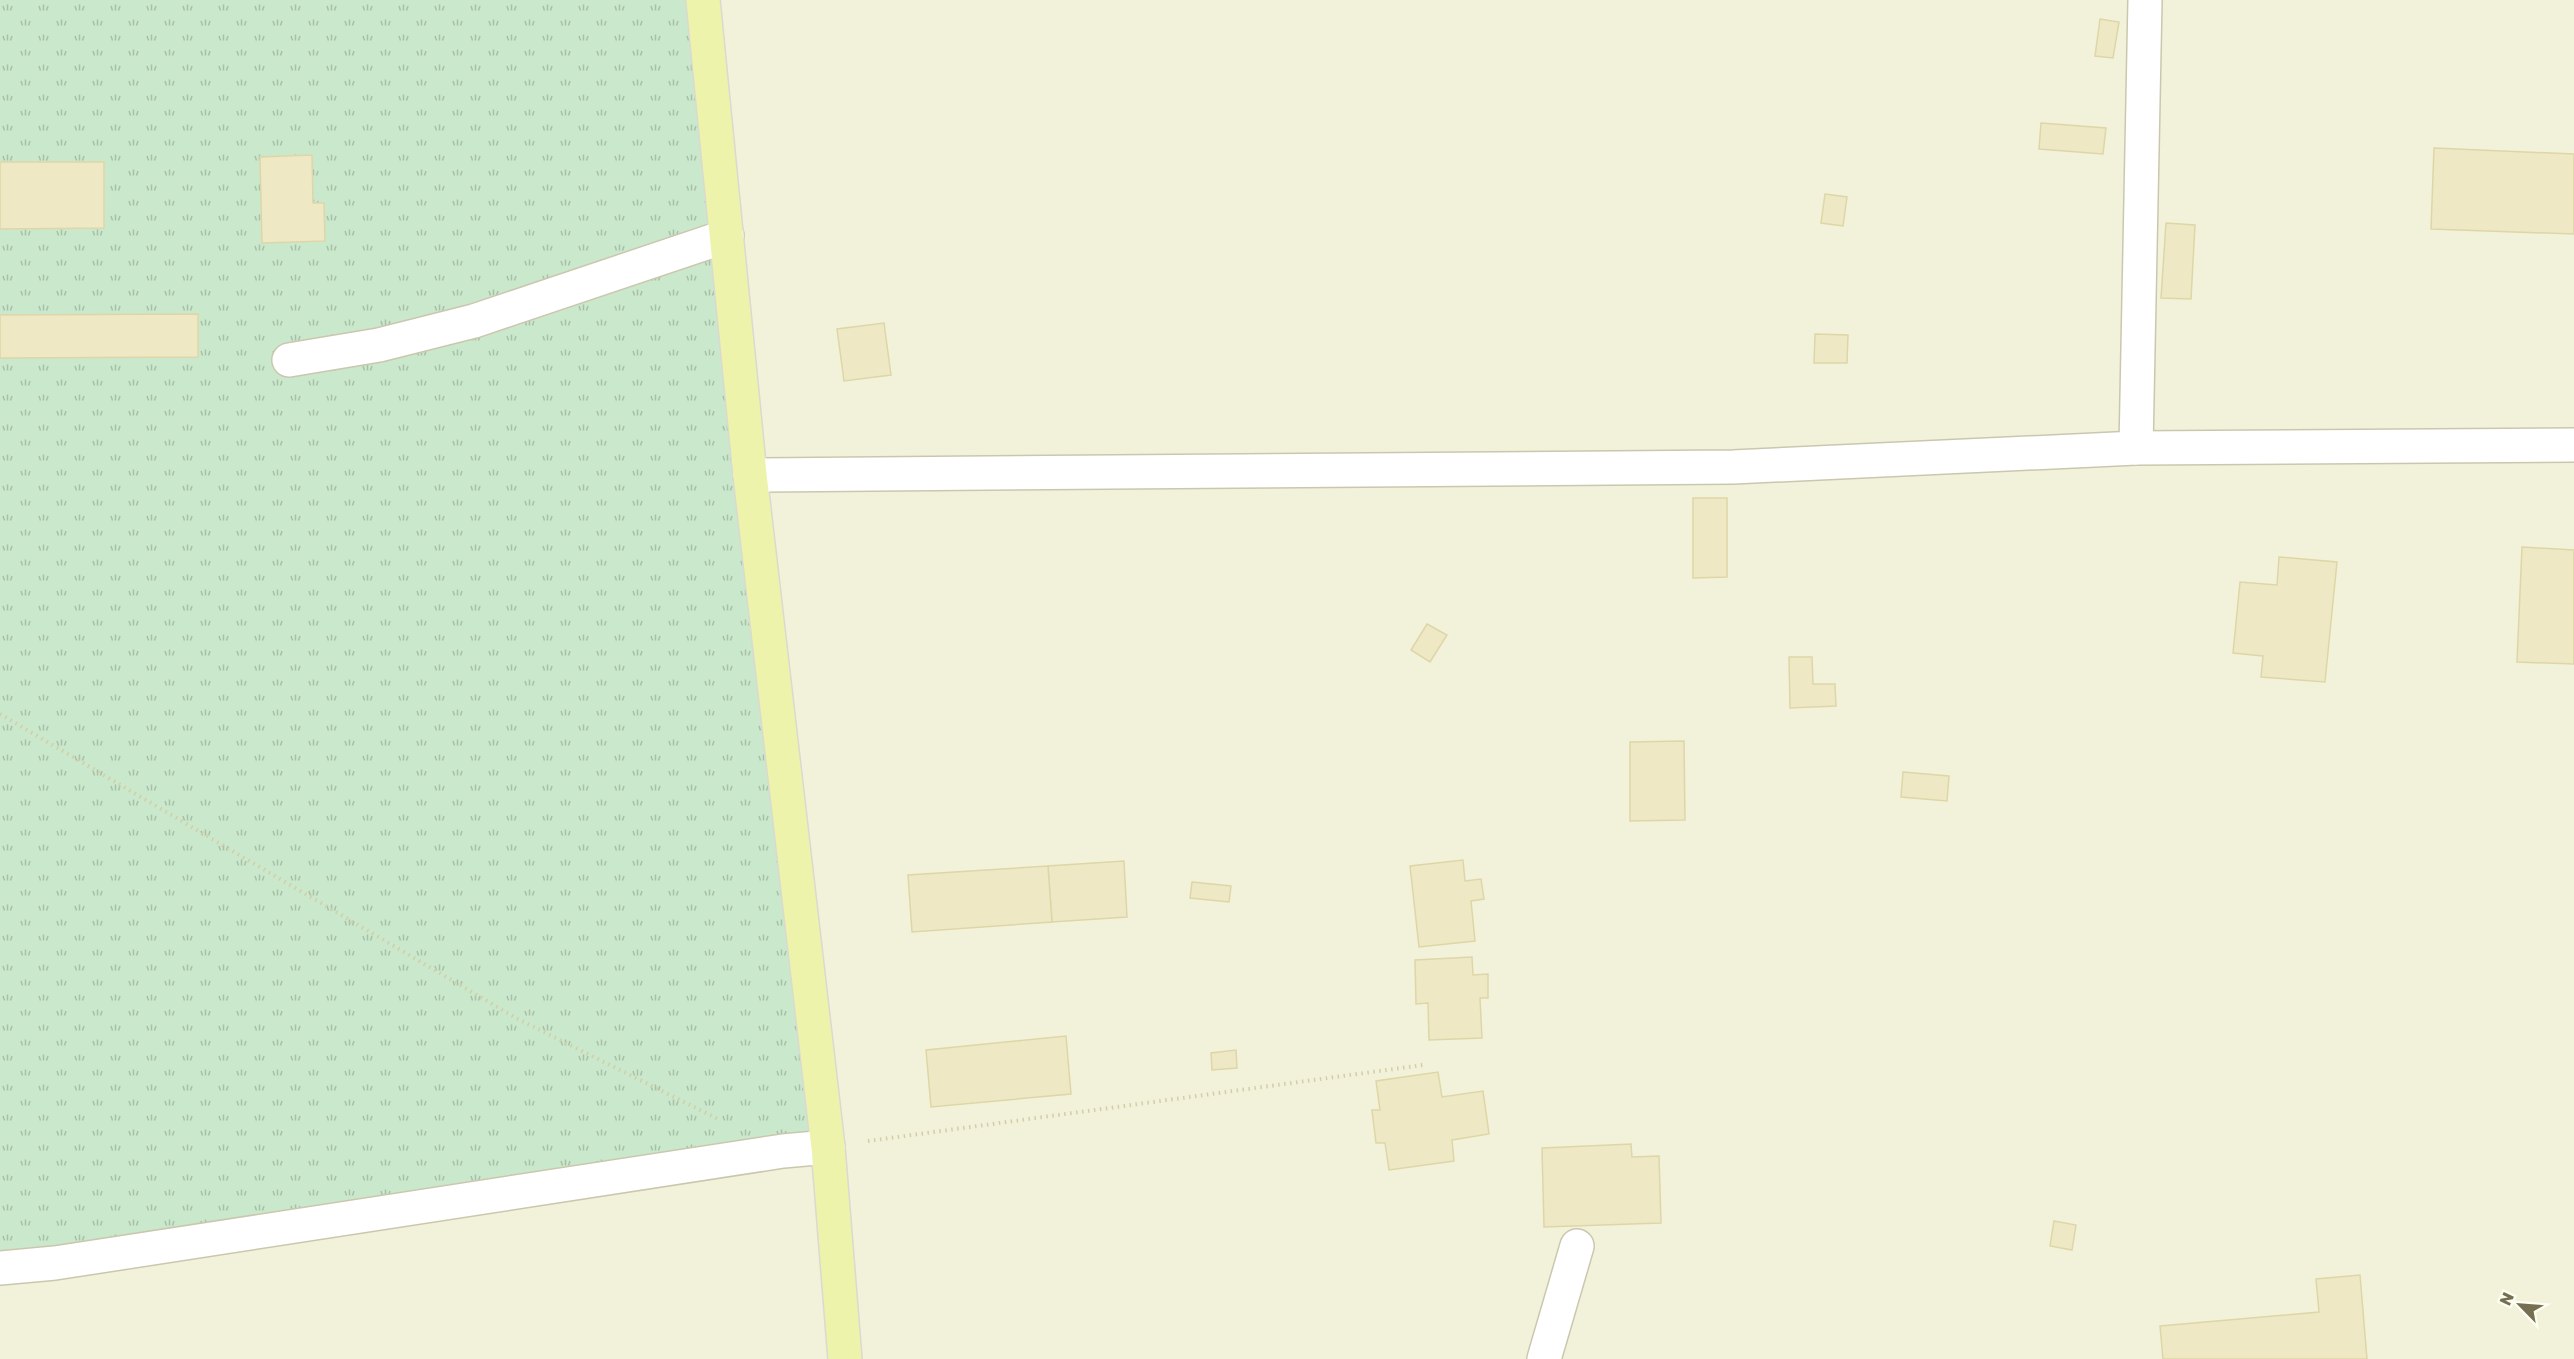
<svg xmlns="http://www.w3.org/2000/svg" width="2574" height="1359" viewBox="0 0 2574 1359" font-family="'Golos Text',sans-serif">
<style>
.residential{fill:#f2f2da}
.park{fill:url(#park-tufts)}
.building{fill:#eee8c5;stroke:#dfd6a7;stroke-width:1.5}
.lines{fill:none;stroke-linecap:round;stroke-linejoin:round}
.minor-casing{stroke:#cbc7af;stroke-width:36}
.major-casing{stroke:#dbd9d2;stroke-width:36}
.path{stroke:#d4cda8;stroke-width:4;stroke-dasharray:1.5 4.5;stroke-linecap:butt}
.minor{stroke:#fff;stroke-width:33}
.major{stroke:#edf3aa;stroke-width:33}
</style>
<defs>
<pattern id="park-tufts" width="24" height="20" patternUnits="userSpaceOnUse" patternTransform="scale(1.5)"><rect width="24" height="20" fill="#cae8cc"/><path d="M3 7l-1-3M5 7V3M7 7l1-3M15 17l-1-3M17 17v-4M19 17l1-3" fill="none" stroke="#a9c0a8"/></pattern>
</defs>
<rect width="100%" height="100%" fill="#fafbeb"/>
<rect class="residential" x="0" y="0" width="2574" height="1359"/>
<path class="park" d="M0,0h698l118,1153 -816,114z"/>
<g class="building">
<path d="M2100,19l19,3 -6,36 -18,-2z"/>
<path d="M2041,123l65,5 -3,26 -64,-5z"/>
<path d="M2434,148l140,6v80l-143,-5z"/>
<path d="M312,155l1,48h11l1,38 -63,2 -2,-86z"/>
<path d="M0,162h104v66l-104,1z"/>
<path d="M1825,194l22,3 -4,29 -22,-3z"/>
<path d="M2166,223l29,2 -4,74 -30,-1z"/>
<path d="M198,314v43l-198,1v-43z"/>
<path d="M884,323l7,52 -47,6 -7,-52z"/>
<path d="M1815,334l33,1 -1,28h-33z"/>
<path d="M1693,498h34v79l-34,1z"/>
<path d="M2522,547l52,3v114l-57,-2z"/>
<path d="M2279,557l58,5 -12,120 -64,-5 2,-21 -30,-3 7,-71 37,3z"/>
<path d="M1427,624l20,11 -17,27 -19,-12z"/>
<path d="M1789,657h23l1,27h22l1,22 -46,2z"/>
<path d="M1684,741l1,79 -55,1v-79z"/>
<path d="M1903,772l46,4 -2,25 -46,-4z"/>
<path d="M1463,860l2,21 16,-2 3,20 -13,2 4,40 -56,6 -9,-81z"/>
<path d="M1124,861l3,56 -75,5 -4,-56z"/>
<path d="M1048,866l4,56 -140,10 -4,-57z"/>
<path d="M1192,882l39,4 -2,16 -39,-4z"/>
<path d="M1472,957l1,18 15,-1v24h-8l2,40 -53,2 -1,-37 -12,1 -1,-44z"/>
<path d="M1066,1036l5,58 -140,13 -5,-57z"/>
<path d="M1236,1050l1,18 -25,2 -1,-17z"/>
<path d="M1438,1072l4,25 41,-6 6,43 -37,6 2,21 -65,9 -4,-27h-9l-4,-33h8l-4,-29z"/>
<path d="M1631,1144l1,13 27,-1 2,67 -117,4 -2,-79z"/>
<path d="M2054,1221l22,4 -4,25 -22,-4z"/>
<path d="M2360,1275l7,84h-204l-3,-33 159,-14 -3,-33z"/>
</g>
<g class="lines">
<defs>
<g id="minor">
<path d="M289,360l90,-15 95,-24 253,-85"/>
<path d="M2136,448l9,-448"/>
<path d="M750,475l983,-8 403,-19 438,-3"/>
<path d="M0,1268l55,-5 728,-112 45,-4"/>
<path d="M1544,1359l33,-113"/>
</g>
<path id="major" d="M703,0l47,475 78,672 17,212"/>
</defs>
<use href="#minor" class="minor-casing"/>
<use href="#major" class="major-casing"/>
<g class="path">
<path d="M0,714l516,304 202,101"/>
<path d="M868,1141l555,-76"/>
</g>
<use href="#minor" class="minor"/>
<use href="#major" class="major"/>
</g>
<g transform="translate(2520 1305) rotate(295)" stroke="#fdfef2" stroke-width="4.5" paint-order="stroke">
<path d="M0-4.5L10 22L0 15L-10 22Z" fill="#756e50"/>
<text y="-9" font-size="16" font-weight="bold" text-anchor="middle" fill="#756e50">N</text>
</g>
</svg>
